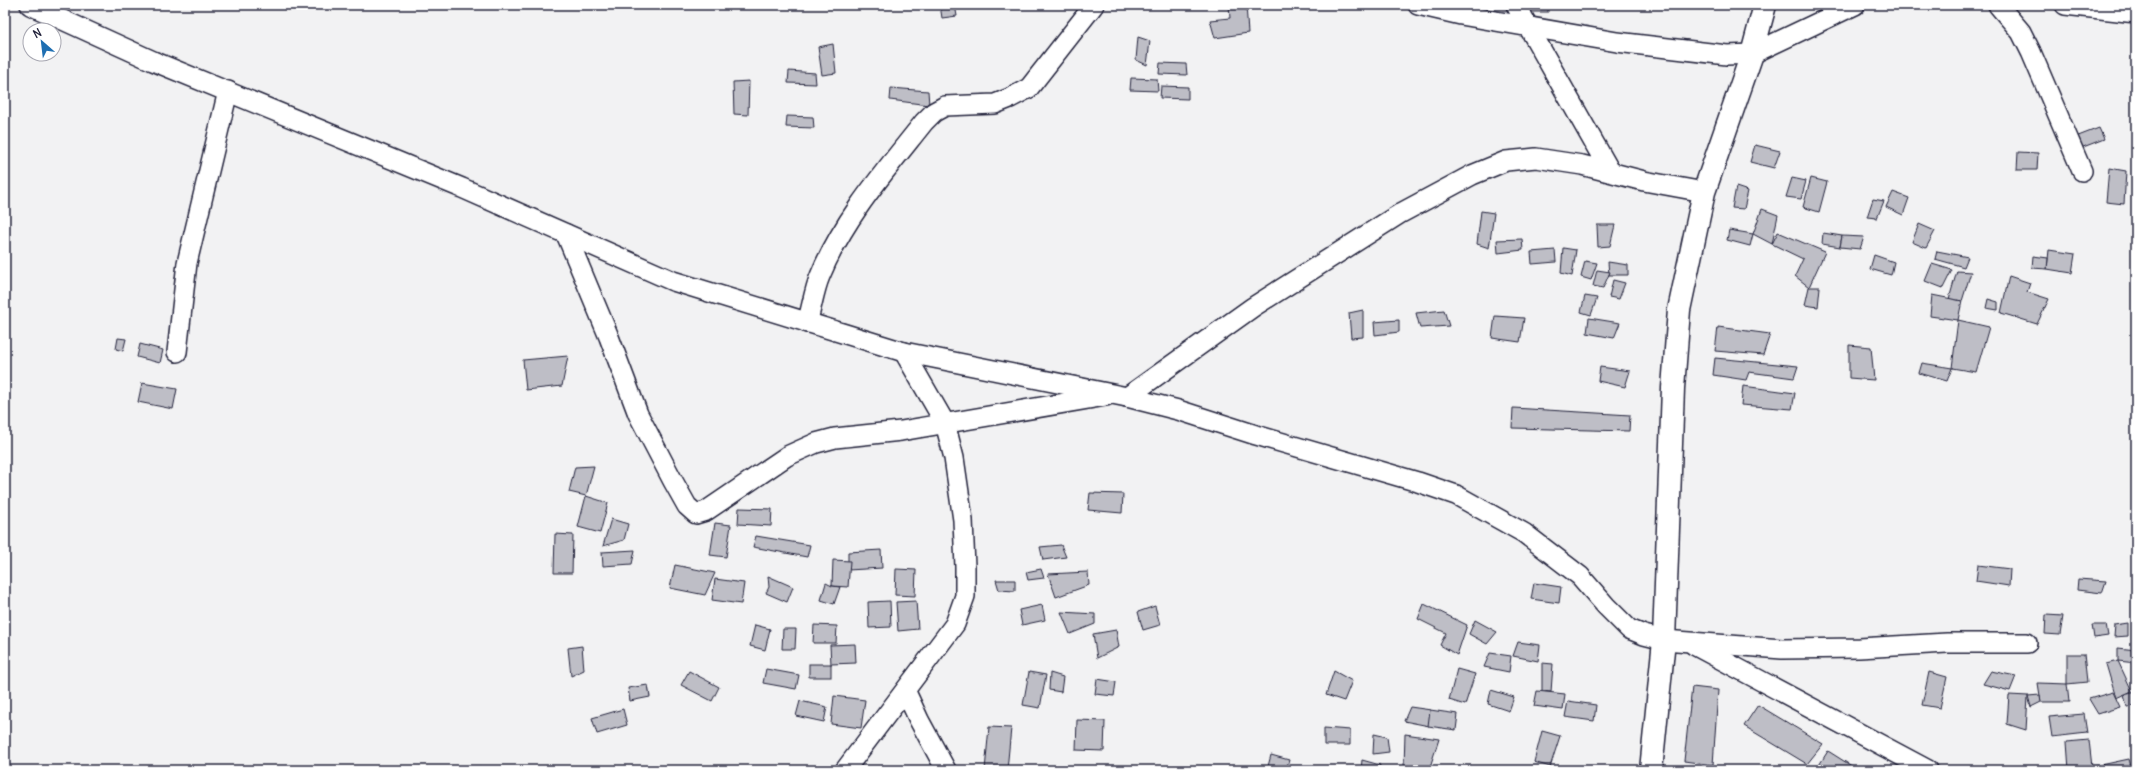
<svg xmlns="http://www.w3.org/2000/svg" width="2141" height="775" viewBox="0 0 2141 775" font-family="Delius,sans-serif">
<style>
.building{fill:#bebec6;stroke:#22223b}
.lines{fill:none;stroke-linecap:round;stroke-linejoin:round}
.minor-casing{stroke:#22223b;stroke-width:22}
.secondary-casing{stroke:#22223b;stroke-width:25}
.minor{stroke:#fff;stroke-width:19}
.secondary{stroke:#fff;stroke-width:22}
</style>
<rect width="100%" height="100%" fill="#f2f2f3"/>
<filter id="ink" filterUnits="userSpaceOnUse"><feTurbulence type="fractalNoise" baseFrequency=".025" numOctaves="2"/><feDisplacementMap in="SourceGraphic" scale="8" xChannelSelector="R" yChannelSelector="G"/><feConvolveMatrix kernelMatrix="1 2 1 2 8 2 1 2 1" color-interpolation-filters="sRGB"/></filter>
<g filter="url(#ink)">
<g class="building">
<path d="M940,5h15l2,11 -15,2z"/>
<path d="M1229,5h17l2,28 -33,5 -5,-18 20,-2z"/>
<path d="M1528,5h20v7h-19z"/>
<path d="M1138,37l12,4 -3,24 -11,-5z"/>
<path d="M833,44l3,29 -14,2 -4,-28z"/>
<path d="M1160,63l26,1 1,11 -28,-1z"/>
<path d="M789,71l26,2 1,11 -28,-1z"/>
<path d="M1131,78l26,1 1,12 -28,-1z"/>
<path d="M749,81l-1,34 -14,-1 -1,-32z"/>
<path d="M1161,86l27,1v12l-28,-1z"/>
<path d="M891,88l37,3 1,14 -39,-5z"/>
<path d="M787,116l26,1 1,11 -28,-1z"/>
<path d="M2099,128l5,11 -26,10 -5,-11z"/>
<path d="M1755,145l25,6 -6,17 -24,-6z"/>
<path d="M2018,152l20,1 -1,17h-20z"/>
<path d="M2109,168l17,3 -2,33 -18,-2z"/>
<path d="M1792,178l14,3 -5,18 -15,-2z"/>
<path d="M1811,178l16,4 -8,30 -16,-5z"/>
<path d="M1736,187l12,4 -4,18 -12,-1z"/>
<path d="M1893,192l16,6 -6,17 -17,-8z"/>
<path d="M1873,199l11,2 -7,17 -10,-1z"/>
<path d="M1762,209l16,6 -6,29 -19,-10z"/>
<path d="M1481,211l13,2 -5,35 -12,-4z"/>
<path d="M1919,224l16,7 -9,17 -14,-6z"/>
<path d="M1597,225h18l-5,21 -12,1z"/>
<path d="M1729,230l24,4 -3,12 -23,-6z"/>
<path d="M1778,232l47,20 -16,35 -14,-11 8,-17 -31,-15z"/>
<path d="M1823,233l19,3 -2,11 -18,-3z"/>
<path d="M1842,236l22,1 -4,12 -20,-2z"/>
<path d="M1522,239l1,11 -25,3 -1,-13z"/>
<path d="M1563,248l13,2 -4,26 -11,-3z"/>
<path d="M1555,250l1,12 -24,2 -1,-12z"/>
<path d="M2049,250l26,4 -3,19 -25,-4z"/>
<path d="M1937,251l31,6 -4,10 -29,-8z"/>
<path d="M1874,255l20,7 -3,13 -21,-6z"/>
<path d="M2033,256l15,2 -1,11 -15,-1z"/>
<path d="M1585,261l12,2 -6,17 -10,-3z"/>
<path d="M1608,262l20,3v10h-19z"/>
<path d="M1932,264l20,6 -9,18 -18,-7z"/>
<path d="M1597,270l13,2 -7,16 -10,-2z"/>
<path d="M1957,271l14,1 -9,29 -13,-2z"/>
<path d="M2009,276l21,7 -3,9 22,7 -12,25 -36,-11z"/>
<path d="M1613,280l12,3 -6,16 -10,-2z"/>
<path d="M1809,287h11l-2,20 -13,-2z"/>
<path d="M1932,295l30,6 -4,19 -28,-4z"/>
<path d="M1585,296l12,2 -6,17 -10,-3z"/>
<path d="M1988,299l10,3v8l-12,-2z"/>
<path d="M1363,310v27l-12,1 -2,-25z"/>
<path d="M1444,310l5,16 -29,2 -4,-15z"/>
<path d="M1495,316l29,2 -4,24 -28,-4z"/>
<path d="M1589,318l31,5 -6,15 -27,-5z"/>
<path d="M1399,320v12l-24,3 -1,-13z"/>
<path d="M1958,320l31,7 -13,45 -24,-4z"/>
<path d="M1718,327l52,7 -7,21 -48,-4z"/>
<path d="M118,338l8,1 -3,12 -7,-2z"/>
<path d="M140,344l23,6 -3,13 -23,-6z"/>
<path d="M1849,345l22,2 3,33 -25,-2z"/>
<path d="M568,356l-6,30 -36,4 -3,-30z"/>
<path d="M1715,358l83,8 -4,12 -45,-6 -3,8 -33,-5z"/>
<path d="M1922,363l30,5 -5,13 -28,-8z"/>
<path d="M1600,367l30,4 -5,16 -27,-6z"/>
<path d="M142,383l35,6 -4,20 -35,-7z"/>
<path d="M1743,386l52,7 -3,16 -51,-4z"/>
<path d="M1513,408l117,7 -1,16 -117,-3z"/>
<path d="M594,466l-8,30 -17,-4 6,-25z"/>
<path d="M1090,493l33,1 -1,19 -34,-3z"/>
<path d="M586,496l22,7 -8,30 -22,-6z"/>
<path d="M739,508l33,1 -1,17 -33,-2z"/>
<path d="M611,519l17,5 -4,16 -21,6z"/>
<path d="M715,523l16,2 -5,32 -16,-2z"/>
<path d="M555,534l18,1 -1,38h-18z"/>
<path d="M756,536l54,9 -3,12 -54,-10z"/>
<path d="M1061,545l5,12 -23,3 -3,-13z"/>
<path d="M635,550l-3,14 -29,2 -1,-14z"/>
<path d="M881,550l1,18 -34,2v-18z"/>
<path d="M833,560l17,1 -2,26 -16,-1z"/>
<path d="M675,565l40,8 -10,22 -35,-7z"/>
<path d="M1978,565l32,4 -1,17 -33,-5z"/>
<path d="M896,569l20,1 -1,26 -20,-1z"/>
<path d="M1041,569l3,9 -16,2 -2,-8z"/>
<path d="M1088,572l1,13 -33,12 -8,-23z"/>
<path d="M768,576l25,11 -6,15 -21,-9 3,-6z"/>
<path d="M715,579l29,4 -3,21 -29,-4z"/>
<path d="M2078,579l28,2 -4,12 -25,-3z"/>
<path d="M996,580h19v11l-16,-1z"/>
<path d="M826,583l6,3 8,1 -6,17 -13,-4z"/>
<path d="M1534,583l27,4 -2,16 -28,-4z"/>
<path d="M890,601l1,26 -22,1 -1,-26z"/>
<path d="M916,601l2,28 -20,2 -2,-29z"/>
<path d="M1424,604l43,21 -10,30 -17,-10 6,-12 -28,-14z"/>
<path d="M1042,605l3,15 -23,5 -3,-15z"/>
<path d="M1155,606l5,19 -17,5 -5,-18z"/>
<path d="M1061,612l34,2v10l-25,10z"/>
<path d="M2046,615l17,1 -3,19 -15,-1z"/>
<path d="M1475,620l22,12 -10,12 -18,-10z"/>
<path d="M2128,623v13l-14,1 1,-12z"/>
<path d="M755,625l15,4 -5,21 -15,-4z"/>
<path d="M814,625l23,1 -1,17h-23z"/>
<path d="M2092,625h14l2,11 -14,2z"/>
<path d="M783,629h13l-1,20h-13z"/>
<path d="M1116,630l3,17 -22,11 -4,-24z"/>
<path d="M1518,642l22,3 -2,16 -25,-5z"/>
<path d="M855,644l1,19 -25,1 -1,-19z"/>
<path d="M582,646l2,24 -13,6 -3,-28z"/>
<path d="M2118,648l18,2v13l-18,-2z"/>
<path d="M1490,653l21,3 -2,16 -25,-5z"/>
<path d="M2067,654h17l3,28 -20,2z"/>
<path d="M2118,661l14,30 -16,7 -10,-34z"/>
<path d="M1542,663l11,1 -2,28 -9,-1z"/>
<rect x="809" y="664" width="22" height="13"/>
<path d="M766,669l33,6 -3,14 -33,-6z"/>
<path d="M1457,669l18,5 -10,31 -16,-5z"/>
<path d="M689,671l30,16 -7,14 -31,-16z"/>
<path d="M1334,671l18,10 -8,20 -18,-6z"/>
<path d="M1991,671l25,5 -6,15 -27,-7z"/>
<path d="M1029,672l17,3 -6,33 -17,-3z"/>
<path d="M1929,672l18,5 -7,31 -18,-3z"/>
<path d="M1050,673l13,4 -2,15 -12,-2z"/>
<path d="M1097,679l19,3 -2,14 -19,-2z"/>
<path d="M2038,683l29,1 2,18h-28z"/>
<path d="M648,685l2,12 -20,4 -2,-13z"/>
<path d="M1692,687l26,3 -5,75 -29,-4z"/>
<path d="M1491,690l23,7 -5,14 -21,-7z"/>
<path d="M1537,691l28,3 -2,16 -29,-4z"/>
<path d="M2113,692l7,15 -22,7 -9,-15z"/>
<path d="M2136,692v14l-9,1 -3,-12z"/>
<path d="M2009,695l19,1 -2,34 -19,-6z"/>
<path d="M2040,695l1,7 -10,5 -3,-11z"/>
<path d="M834,696l31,4 -4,28 -30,-4z"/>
<path d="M800,701l27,6 -3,15 -28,-6z"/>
<path d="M1568,701l28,4 -2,16 -29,-4z"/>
<path d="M1758,705l65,39 -16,20 -63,-38z"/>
<path d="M1410,707l21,3 -2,16 -25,-5z"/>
<path d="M623,709l4,16 -30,9 -5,-16z"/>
<path d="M1430,710l28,4 -2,16 -28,-4z"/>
<path d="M2084,714l3,19 -35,4 -3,-20z"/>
<path d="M1077,720l28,1 -1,30 -28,-1z"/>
<path d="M989,727l22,1 -4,42h-22z"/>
<path d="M1324,728l26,2v15h-26z"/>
<path d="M1542,731l18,5 -10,31 -16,-5z"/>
<path d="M1374,734l13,3 2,15 -16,2z"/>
<path d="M1405,734l34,5 -10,31 -25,-3z"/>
<path d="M2089,740l3,27 -23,3 -2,-28z"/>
<path d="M1828,751l30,19h-42z"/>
<path d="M1271,755l18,5 -3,10h-19z"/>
<path d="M2129,759l3,11h-39l-1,-3z"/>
<path d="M1362,760l18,5 -1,5h-18z"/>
</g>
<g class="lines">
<defs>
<g id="minor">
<path d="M30,5l123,56 309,127 211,93 231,71 223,45 51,13 78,25 162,47 38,13 68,38 56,43 26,30 23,23 15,6 20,5 118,9 77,-1 88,-5h80"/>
<path d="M1418,5l43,10 156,27 110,13 25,-1 103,-49"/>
<path d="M1516,5l94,166"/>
<path d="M1998,5l23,27 10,20 51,119"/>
<path d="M2065,5l71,8"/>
<path d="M566,234l43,103 29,77 35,67 14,25 9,8 10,-3 81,-55 29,-13 19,-5 66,-7 205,-35"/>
<path d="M807,323c5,-16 7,-33 13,-47 23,-57 66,-106 104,-154l10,-10 11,-6 50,-2 15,-6 19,-10 65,-83"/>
<path d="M177,352l10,-89 41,-172"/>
<path d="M1127,397l126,-90 148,-94 71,-38 34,-14 30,-3 46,7 62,16 60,11"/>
<path d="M1694,645l234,125"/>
<path d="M906,692l13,28 27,50"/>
<path d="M845,770l110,-146 10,-28v-29l-2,-47 -9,-62 -9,-35 -41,-71"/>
</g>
<path id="secondary" d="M1651,770l13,-130 9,-252 6,-78 25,-118 48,-138 13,-49"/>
</defs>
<use href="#minor" class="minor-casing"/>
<use href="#secondary" class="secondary-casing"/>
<use href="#minor" class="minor"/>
<use href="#secondary" class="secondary"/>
</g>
</g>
<rect width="2141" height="775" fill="none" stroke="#fff" stroke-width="20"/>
<rect x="10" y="10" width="2121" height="755" fill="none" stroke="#22223b" stroke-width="1.5" filter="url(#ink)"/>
<g transform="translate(42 42) rotate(332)"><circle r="19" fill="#ffffff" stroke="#a7a7b1"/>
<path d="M0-3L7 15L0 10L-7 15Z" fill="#1f6fb2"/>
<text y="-6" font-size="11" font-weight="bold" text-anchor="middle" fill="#22223b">N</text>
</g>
</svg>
